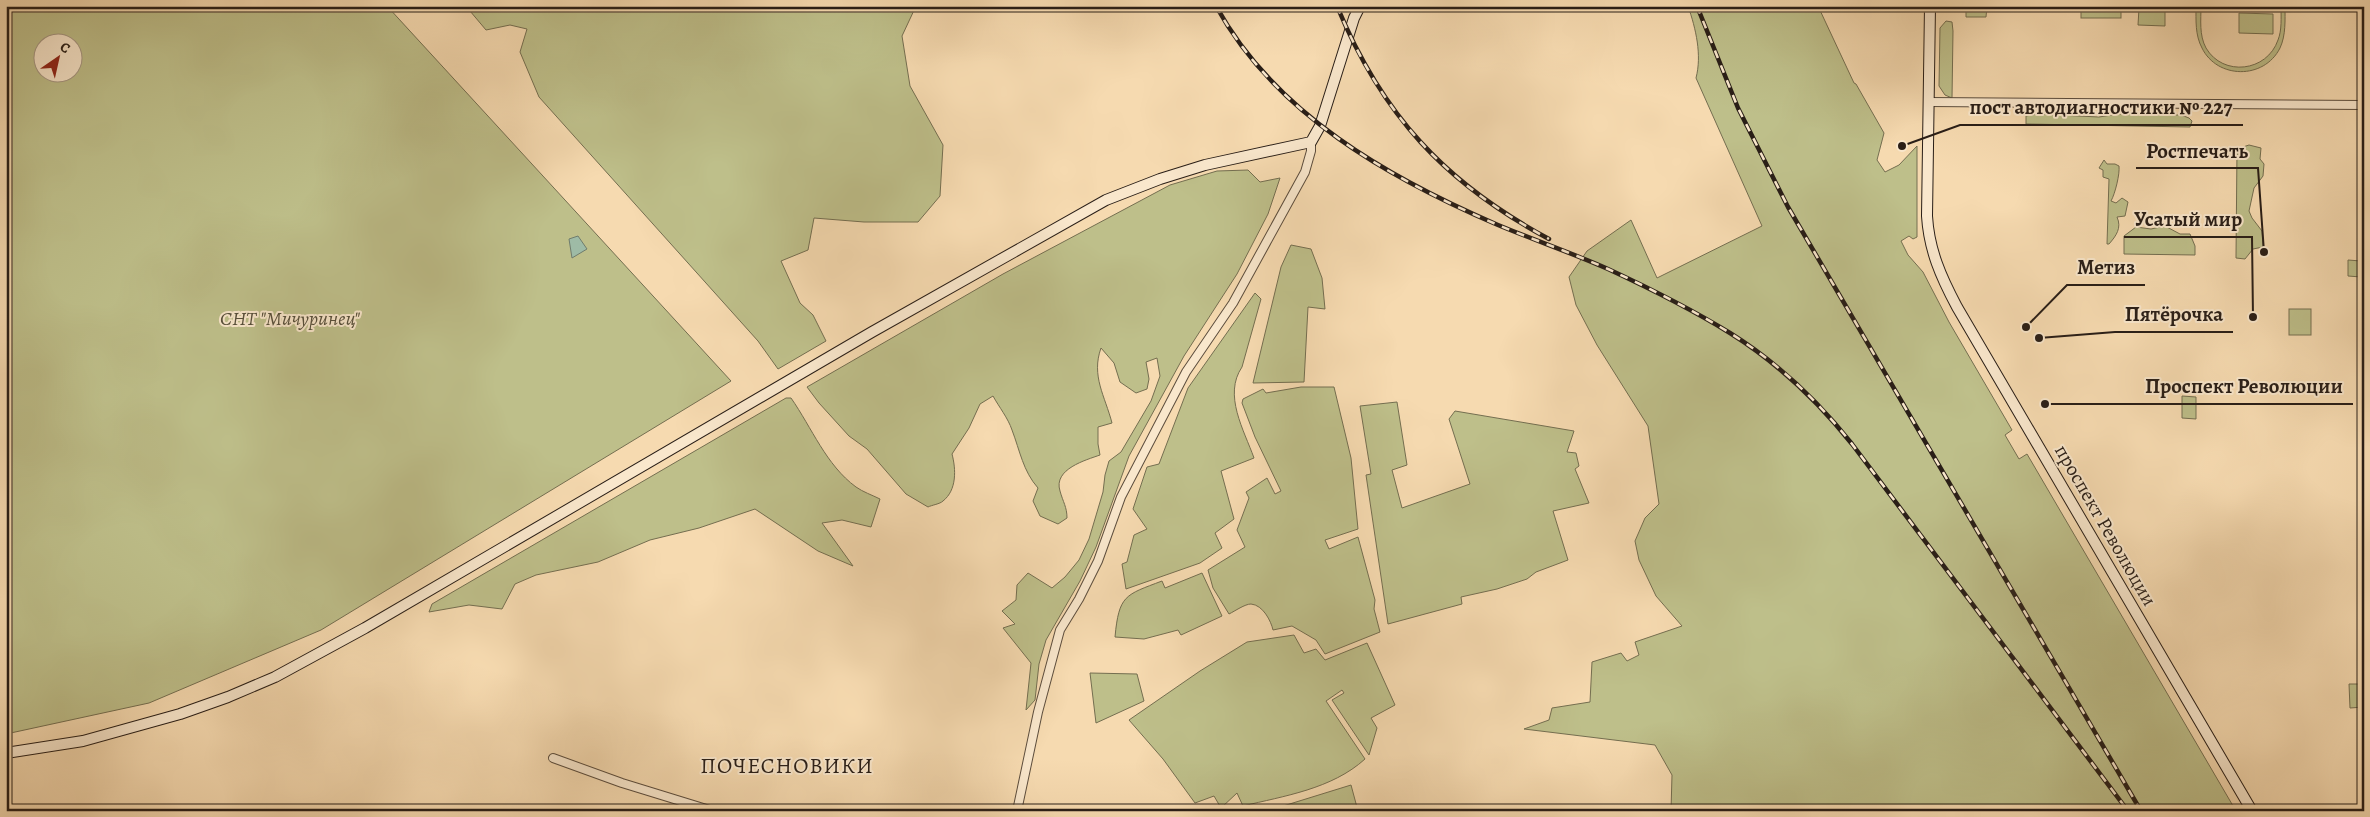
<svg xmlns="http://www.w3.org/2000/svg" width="2370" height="817" viewBox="0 0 2370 817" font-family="Alegreya,serif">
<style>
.green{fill:#bebf8a;stroke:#746e50;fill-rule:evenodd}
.water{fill:#9ebba6;stroke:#6f7c6d}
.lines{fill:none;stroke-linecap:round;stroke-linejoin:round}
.street-casing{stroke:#5c4d3d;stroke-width:10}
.secondary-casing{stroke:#291e17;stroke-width:12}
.street{stroke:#f9e7cc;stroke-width:8}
.secondary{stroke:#f9e7cc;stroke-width:10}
.rail-casing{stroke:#291e17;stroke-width:4.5}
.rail{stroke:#f9e7cc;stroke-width:2.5;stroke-dasharray:8;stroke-linecap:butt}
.labels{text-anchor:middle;stroke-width:4;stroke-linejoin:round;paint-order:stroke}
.park-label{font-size:20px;font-style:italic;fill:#564e3a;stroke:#f9e7cc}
.street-label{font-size:20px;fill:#291e17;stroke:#f9e7cc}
.quarter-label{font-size:22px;letter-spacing:1px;fill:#291e17;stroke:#f9e7cc}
.leader{fill:none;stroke:#291e17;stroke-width:2}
.callout-dot{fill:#291e17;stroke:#f9e7cc;stroke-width:2}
.callout-label{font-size:21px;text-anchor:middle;font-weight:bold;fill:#291e17;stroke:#f9e7cc;stroke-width:4;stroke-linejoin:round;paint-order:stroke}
</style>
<rect width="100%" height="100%" fill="#f6dab0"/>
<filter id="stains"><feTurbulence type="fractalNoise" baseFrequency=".004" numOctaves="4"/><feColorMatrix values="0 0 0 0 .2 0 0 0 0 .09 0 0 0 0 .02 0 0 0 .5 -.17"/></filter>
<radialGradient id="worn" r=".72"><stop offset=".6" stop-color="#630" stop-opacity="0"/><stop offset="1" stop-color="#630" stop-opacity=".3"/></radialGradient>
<g class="green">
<path d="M6,6h381l344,375 -410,249 -172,73 -143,31zM42,42h30v30h-30z"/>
<path d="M494,6h422l-14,30 8,50 33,59 -3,51 -22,26h-54l-50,-4 -6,32 -27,11 19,42 13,12 13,26 -48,28 -20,-28 -219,-244 -19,-45 7,-23 -17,-4 -24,5 -16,-19z"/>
<path d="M1688,6h130l36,77 2,1 28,49 -7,27 8,12 14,-7 18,-19v91l-4,2 -4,-3 -8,5 7,14 15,17 26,50 63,108 -7,5 14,24 8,-5 209,357h-565l1,-36 -17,-30 -131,-16 25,-9 3,-12 38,-6 2,-40 29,-9 6,8 12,-6 -4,-13 47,-16 -26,-30 -17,-36 -4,-19 10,-23 14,-14 -11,-78 -51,-81 -21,-40 -7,-28 18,-26 44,-31 26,58 105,-52 -66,-148c6,-23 0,-49 -8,-72z"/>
<path d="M1966,6h21l-1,11h-20z"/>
<rect x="2081" y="6" width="40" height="12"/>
<path d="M2196,6h5c0,14 -2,29 5,42 17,29 61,24 72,-8 4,-10 3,-22 3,-34h4c0,14 1,29 -5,42 -16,32 -63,31 -78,0 -7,-13 -6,-28 -6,-42z"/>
<path d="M2139,8h26v18l-27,-1z"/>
<path d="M2239,13l34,1v20l-34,-1z"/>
<path d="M1946,21l6,1 1,9 -1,67 -7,-3 -6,-9 1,-58z"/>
<path d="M2037,114l62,3 19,-3 63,1 8,3 3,3 -2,6 -164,-3v-8z"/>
<path d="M2249,145l12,3 -1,11 4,5 -1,12 -9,12 -5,23 3,7 10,13 1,16 -10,2 -8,10 -9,-1 1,-109z"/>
<path d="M2104,160l3,4h8l4,2c1,8 -4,28 -8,35l5,2 6,-5 6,4 -3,14 -8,1c5,11 -1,19 -8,27h-2l2,-65 -6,-2v-7l-4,-2z"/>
<path d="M1248,170l12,12 20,-4 -12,36 -31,60 -53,82 -55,100 -33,91 -16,34 -34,59 -7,24 -4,36 -9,10 5,-47 -28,-35 12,-4 -13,-13 14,-11 1,-15 11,-12 24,15 13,-11 14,-17 10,-21 14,-47 2,-17 4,-14 12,-9 30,-51 9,-25 -3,-18 -11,4 3,17 -2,10 -11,4 -16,-11 -6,-19 -13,-15c-10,28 4,48 11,75l-14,4v17l2,11c-14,5 -47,14 -40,36 3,11 7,16 7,27l-9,6 -18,-8 -7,-15 5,-13c-15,-17 -18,-37 -26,-58 -4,-12 -13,-23 -19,-34l-13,8 -11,24 -17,26c4,15 5,36 -9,47 -3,3 -11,4 -15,6l-22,-13 -39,-45 -18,-13 -30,-33 -12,-16 196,-113 167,-89 47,-14z"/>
<path d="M2165,226l15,8h10l5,12v9l-71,-1v-18l12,-9 15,2z"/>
<path d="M1291,245l20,4 11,29 3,31 -17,-2 -4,75 -51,1 28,-116z"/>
<path d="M2348,260l13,1v16l-13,-1z"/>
<path d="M1255,293l6,6 -19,68c-19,28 2,63 12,91l-33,13 13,48 -19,14 7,15 -22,15 -74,26 -4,-25 5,-2 7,-27 13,-6 -14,-20 14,-42 12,-3 29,-76z"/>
<rect x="2289" y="309" width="22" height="26"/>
<path d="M1301,387h33l17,71 7,71 -33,11 4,9 29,-12 17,63 -1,9 6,23 -55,22 -9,-14 -24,-14 -19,4c-2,-9 -10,-25 -22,-26 -6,0 -16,7 -22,10l-16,-26 -5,-18 37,-23 -8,-17 12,-32 -3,-6 21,-14 8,16 6,-3 -26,-54 -13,-34 1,-4 20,-10 3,4z"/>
<path d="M2182,396l14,1v22l-14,-1z"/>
<path d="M786,398h5c21,30 35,67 65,89 7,5 16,8 24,12l-9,28 -29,-7 -20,3 31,43 -35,-15 -63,-42 -56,19 -49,12 -52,22 -62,13 -21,9 -13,25 -33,-4 -40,7 3,-8z"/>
<path d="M1397,402l10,63 -15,5 10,38 68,-24 -21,-65 6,-8 119,20 -7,21 9,1 3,13 -4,3 14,34 -36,8 15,49 -32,12 -9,7 -30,10 -36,8 1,7 -74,20 -22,-149 5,-1 -11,-68z"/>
<path d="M1202,573l20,43 -41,19 -3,-5 -34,9 -29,-2c4,-42 10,-42 47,-56l3,7z"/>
<path d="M1294,635l10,18 12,-4 9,11 42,-17 28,62 -24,13 6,10 -8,27 -37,-55 12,-7 -2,-3 -16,11 39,58c-33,30 -81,37 -122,47l-6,-13 -16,15 -7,-12 -19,7 -32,-44 -34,-39 71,-49 47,-29z"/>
<path d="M1090,673l47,1 7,27 -48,22z"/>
<path d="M2349,684h15v23l-14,1z"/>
<path d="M1351,785l7,26h-91z"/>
</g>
<path class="water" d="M578,236l9,13 -15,9 -3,-19z"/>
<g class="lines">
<defs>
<g id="street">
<path d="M1929,102l435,3"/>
<path d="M553,758l69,25 91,28"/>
<path d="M1017,811l21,-99 22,-82 19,-31 19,-38 23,-64 65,-125 47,-69 72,-131 6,-21v-9"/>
</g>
<g id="secondary">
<path d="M1930,6l-3,210c2,34 14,61 30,91l295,504"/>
<path d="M6,753l77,-12 97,-27 48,-17 47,-20 90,-49 507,-296 234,-132 54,-21 45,-14 106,-23 9,-16 34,-108 6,-12"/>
</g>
</defs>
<use href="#street" class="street-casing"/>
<use href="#secondary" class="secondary-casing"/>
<use href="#street" class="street"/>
<use href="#secondary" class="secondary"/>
<defs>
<g id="rail">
<path d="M1216,6c59,108 173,172 282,219 36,15 74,28 110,44 41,19 83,40 122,64 48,30 87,67 122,111l276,367"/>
<path d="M1337,6c45,109 108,177 212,233"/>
<path d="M1697,6l41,102 50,99 353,604"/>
</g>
</defs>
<use href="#rail" class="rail-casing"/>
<use href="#rail" class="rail"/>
</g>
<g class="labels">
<g class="park-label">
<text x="290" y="325">СНТ "Мичуринец"</text>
</g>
<g class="street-label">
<text transform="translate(2106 525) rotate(60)" y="7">проспект Революции</text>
</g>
<g class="quarter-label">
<text x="787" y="773">ПОЧЕСНОВИКИ</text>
</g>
</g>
<path class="leader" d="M1902 146L1960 125H2243M2264 252L2258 168H2136M2253 317L2252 237H2124M2026 327L2067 285H2145M2039 338L2115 332H2233M2045 404L2136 404H2353"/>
<g class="callout-dot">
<circle cx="1902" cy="146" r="5"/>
<circle cx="2264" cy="252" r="5"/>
<circle cx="2253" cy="317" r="5"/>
<circle cx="2026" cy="327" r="5"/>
<circle cx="2039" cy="338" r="5"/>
<circle cx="2045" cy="404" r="5"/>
</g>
<g class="callout-label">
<text x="2101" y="114">пост автодиагностики № 227</text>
<text x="2197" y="158">Ростпечать</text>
<text x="2188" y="226">Усатый мир</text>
<text x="2106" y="274">Метиз</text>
<text x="2174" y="321">Пятёрочка</text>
<text x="2244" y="393">Проспект Революции</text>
</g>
<rect width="2370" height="817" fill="none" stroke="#f6dab0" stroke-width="25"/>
<rect x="8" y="8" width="2355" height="802" fill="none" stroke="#291e17" stroke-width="2.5"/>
<rect x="12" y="12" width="2345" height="792" fill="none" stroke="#291e17"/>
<g transform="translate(58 58) rotate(34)"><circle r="24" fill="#f9e7cc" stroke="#a69784"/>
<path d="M0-4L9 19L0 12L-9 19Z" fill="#8f2418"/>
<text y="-8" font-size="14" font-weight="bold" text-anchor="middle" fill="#291e17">С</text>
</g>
<rect width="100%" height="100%" filter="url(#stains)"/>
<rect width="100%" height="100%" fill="url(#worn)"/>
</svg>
